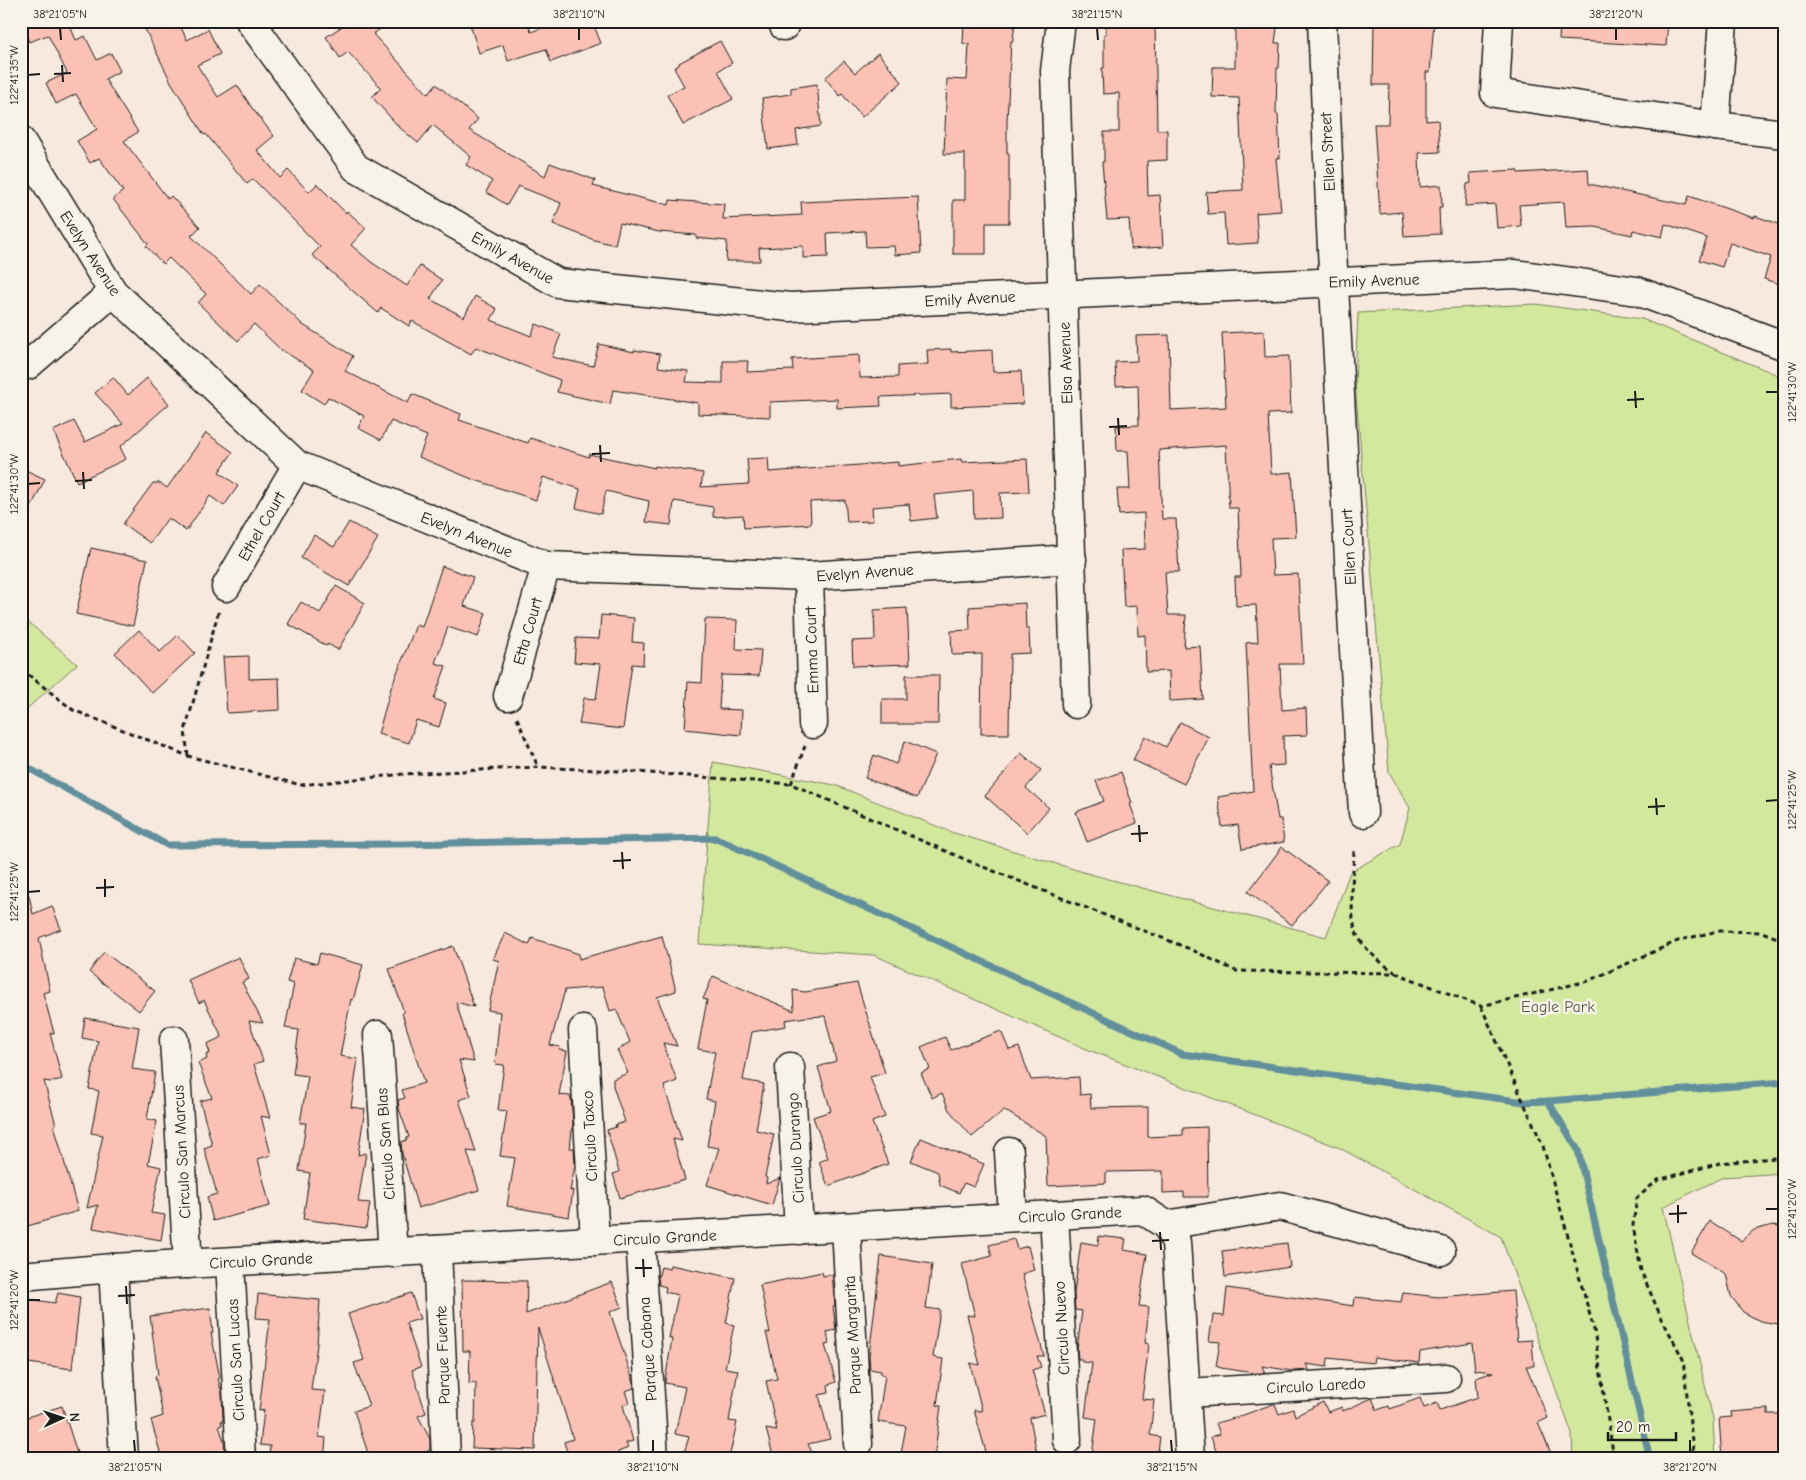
<svg xmlns="http://www.w3.org/2000/svg" width="1806" height="1480" viewBox="0 0 1806 1480" font-family="'Comic Neue',sans-serif">
<style>
.green{fill:#d2e89d;stroke:#77825c}
.lines{fill:none;stroke-linecap:round;stroke-linejoin:round}
.stream{stroke:#628f9c;stroke-width:7}
.building{fill:#fbc1b4;stroke:#1c1c1c}
.minor-casing{stroke:#1c1c1c;stroke-width:31}
.path{stroke:#1c1c1c;stroke-width:3;stroke-dasharray:5 4;stroke-linecap:butt}
.minor{stroke:#f7f3e8;stroke-width:28}
.ticks{fill:none;stroke:#1c1c1c;stroke-width:2}
.labels{text-anchor:middle;stroke-width:5;stroke-linejoin:round;paint-order:stroke}
.street-label{font-size:16px;fill:#1c1c1c;stroke:#f7f3e8}
.park-label{font-size:16px;fill:#535943;stroke:#f7f3e8}
.neatline{fill:none;stroke:#1c1c1c;stroke-width:2}
.ticks-label{font-size:12px;text-anchor:middle;fill:#1c1c1c}
</style>
<rect width="100%" height="100%" fill="#f8e9de"/>
<filter id="ink" filterUnits="userSpaceOnUse"><feTurbulence type="fractalNoise" baseFrequency=".02" numOctaves="2"/><feDisplacementMap in="SourceGraphic" scale="10" xChannelSelector="R" yChannelSelector="G"/><feConvolveMatrix kernelMatrix="1 2 1 2 8 2 1 2 1" color-interpolation-filters="sRGB"/></filter>
<g filter="url(#ink)">
<g class="green">
<path d="M1536,304l106,15 143,59v795l-62,4 -60,30 50,212 2,40h-142l-1,-25 -71,-197 -161,-89 -256,-100 -210,-93 -175,-11 14,-182 122,23 116,47 139,42 236,63 24,-65 50,-28 10,-36 -21,-36 -34,-388 3,-71z"/>
<path d="M21,616l56,48 -56,50z"/>
</g>
<g class="lines">
<g class="stream">
<path d="M21,764l146,81 235,-1 314,-6 466,216 342,48 24,-1 237,-19"/>
<path d="M1548,1101l30,49 72,309"/>
</g>
</g>
<g class="building">
<path d="M21,21h58l-9,5 6,14 9,-4 12,24 14,-7 9,18 -15,8 33,53 -14,9 44,58 3,-3 29,31 -9,9 60,58 9,-10 43,41 50,31 -8,15 63,32 4,-9 49,20 -2,6 69,23 2,-5 59,19v-3l66,14v-2l48,7 -2,14 48,-3 -2,-25 21,-1 1,14 129,-10v4l63,-7 1,3 65,-3 2,33 -29,1 1,25 -27,1 -1,-28 -39,4 3,23 -26,3 -2,-17 -37,3 1,14 -26,1 -2,-22 -35,2 1,22 -67,4 -1,-13 -30,2v-10l-39,-6 -3,24 -25,-3 3,-21 -43,-10 -5,23 -25,-6 4,-19 -37,-12 -7,23 -64,-21 -53,-22 8,-21 -36,-15 -10,19 -23,-12 6,-12 -36,-19 -4,7 -22,-14 12,-20 -34,-21 -26,-25 -16,17 -40,-38 8,-9 -37,-36 -6,6 -17,-18 2,-2 -35,-45 10,-8 -24,-33 -9,5 -13,-22 20,-12 -21,-35 -20,10 -10,-21 21,-10 -19,-38 -19,7z"/>
<path d="M156,21h22l9,19 21,-11 12,25 -23,11 21,32 19,-12 15,23 22,28 -17,14 23,28 8,-8 21,22 8,-8 29,29 1,-2 19,17 -15,17 20,17 36,24 13,-20 22,14 -12,19 34,18 11,-21 22,13 -6,11 40,16 5,-12 25,10 -9,23 41,9 6,-22 35,8v-2l26,4 -2,13 30,4 -2,11 37,1v-22h25l-1,11 46,-2 -1,-11 67,-4 1,23 38,-1v-11l30,-2 -1,-14 24,-1v3l41,-2 1,22 28,-1 2,33 -72,3v-13l-71,3 1,9 -44,2v-9l-67,3v15l-72,-3v-11l-85,-13 -3,14 -53,-12 3,-12 -84,-33 -5,7 -59,-33 -3,5 -28,-18 -3,5 -66,-58 8,-8 -67,-68 -6,5 -41,-50 -2,1 -33,-53 -27,-55z"/>
<path d="M350,21h42l-19,13 55,60 8,-10 42,35 -9,11 76,46 5,-13 45,17 -2,6 76,19 1,-5 54,4 -1,15 79,-4 -1,-13 117,-5 3,56 -26,2 -1,-9 -28,1 -1,-16 -38,2 1,24 -25,1v-12l-44,2 1,13h-34l1,-20 -31,-3v-3l-37,-3 -39,-9 -5,22 -21,-5 -41,-16 8,-21 -43,-17 -11,19 -21,-13 6,-11 -26,-16 5,-8 -38,-32 -15,18 -19,-16 -27,-30 9,-9 -33,-36 -8,6 -14,-21z"/>
<path d="M469,21h58l4,11 29,-11h32l9,22 -50,19 -5,-13 -38,12 -5,-16 -24,8z"/>
<path d="M964,21h51l-2,20h-2l-4,81v31h2v70h-23v31h-33v-54h12v-46h-21l3,-75 20,1 2,-36h-6z"/>
<path d="M1106,21h49l2,109h10v30l-20,1 1,35 12,-1 3,52 -32,2 -2,-30 -22,1 -5,-58h2v-30h15v-39l-16,1 -1,-26h2v-34h2z"/>
<path d="M1235,21h43l-3,22h5l-1,25h-2l-1,46h2l2,44h-4l5,53 -25,2 2,30 -32,2 -2,-32 -16,1 -2,-22 37,-2 -4,-92 -27,-1 1,-30h22z"/>
<path d="M1374,21h60l-4,51h-4v49l12,-1 2,32 -21,1 1,34 21,-2 1,22h-3l1,27 -36,2 -2,-24 -22,2 -6,-90h14l1,-39h-16z"/>
<path d="M1560,21h108l-2,25 -107,-6z"/>
<path d="M720,41l12,22 -14,8 15,28 -50,26 -16,-30 17,-9 -10,-18 5,-3v-2z"/>
<path d="M878,53l24,29 -40,35 -20,-23 -2,2 -15,-18 19,-17 11,12z"/>
<path d="M817,84l4,42 -25,4 2,15 -30,4 -6,-51 29,-4v-6z"/>
<path d="M1588,169l1,15 97,21 3,-9 65,22 1,-2 30,10v60l-21,-7 7,-22 -41,-14 -8,24 -23,-7 8,-22 -42,-14 -3,13 -29,-7 -1,5 -37,-8 -29,1 -2,-26 -45,3 2,21 -24,2 -2,-24 -30,2 2,-22 4,-1 -1,-10 47,-3 1,3z"/>
<path d="M1264,331l1,26 24,-1 2,57 -23,1 3,60 21,-2 4,65 -25,1 2,37 25,-1 5,90h-23l2,46 24,-2 1,27 -24,1 1,29 -15,1 9,53h3l3,23 -42,7 -4,-24 -16,2 -4,-30 35,-6 -7,-148 12,-1 -2,-37 -20,1 -1,-29h6l-3,-69h-9l-3,-63 -67,5 3,69h14l3,53h-14l3,43h18l-2,32 16,-1 3,53 -33,2 -1,-30 -23,1 -1,-37 -7,1 -1,-30 -13,1 -3,-57 24,-1 -1,-36 -25,2 -2,-26h13l-2,-38h-11l-1,-25 23,-1 -1,-40 -22,1 -1,-24 22,-1 -1,-25 33,-1 2,75 55,-3 -4,-74z"/>
<path d="M113,377l15,18 19,-17 22,26 -49,43 6,12 -49,23 -24,-51 21,-10 11,21 38,-18 -28,-31z"/>
<path d="M206,433l27,19 -14,20 19,14 -14,20 -14,-10 -24,35 -18,-13 -18,25 -27,-19 30,-41h7l7,5z"/>
<path d="M21,468l24,11 -24,49z"/>
<path d="M349,522l29,16 -29,48 -48,-28 13,-23 20,12z"/>
<path d="M91,548l56,12 -14,66 -57,-12z"/>
<path d="M442,566l31,11 -9,29 22,7 -8,24 -30,-10 -13,36 11,3 -12,33 12,4 -7,24 -23,-7 -7,23 -31,-9 13,-46 25,-63 6,2z"/>
<path d="M336,586l29,17 -27,47 -10,-6 -1,2 -39,-22 13,-22 19,11z"/>
<path d="M1025,603l1,26h3l1,24 -20,1 -1,80h-28l1,-80 -30,1 -1,-24 19,-1 -1,-23z"/>
<path d="M907,608l3,56 -57,2 -1,-25 23,-1 -1,-30z"/>
<path d="M601,615l33,3 -2,24 12,1 -1,22 -11,-1 -9,65 -44,-5 5,-26 12,1 5,-35 -27,-2 2,-24 23,1z"/>
<path d="M705,619l32,1 -1,29 25,1 -2,26 -38,-1 -2,34 23,1 -1,25 -56,-6 3,-47 14,1z"/>
<path d="M139,630l21,22 18,-17 17,18 -43,40 -37,-40z"/>
<path d="M249,656v23l30,-1 1,32 -53,3 -4,-56z"/>
<path d="M906,675h33l-1,49h-56v-25h24z"/>
<path d="M1180,722l29,15 -25,47 -51,-24 12,-24 21,11z"/>
<path d="M905,741l31,13 -19,44 -52,-20 9,-23 22,9z"/>
<path d="M1021,753l20,17 -15,18 23,20 -22,25 -42,-37z"/>
<path d="M1121,772l11,31 -2,1 7,19 -50,19 -11,-30 28,-11 -8,-20z"/>
<path d="M1282,847l46,34 -36,44 -44,-33z"/>
<path d="M29,895l4,19 19,-8 9,23 -22,9 11,53 -7,2 11,40h-4l12,46 -11,3 -7,-1 12,44h-2l24,86 -57,17v-332z"/>
<path d="M505,933l24,12 3,-7 47,16v5l83,-23 14,55 -19,6 20,49 -14,-3 14,38 -13,5 18,55 -9,-2 12,41 -65,18 -7,-24 6,-2 -12,-42 9,-3 -1,-2 10,-3 -12,-36v-7l15,-6 -11,-23 13,-8 -14,-33 -6,2 -7,-24 -38,3 -15,55 10,2 -1,3 8,1 -8,44 11,1 1,2 2,24 -3,26h4l1,17 -5,26 3,-1 -4,27 -62,-11 8,-48 -15,-2 7,-45 -9,-1 6,-45 -9,-1 5,-52 -12,-2 11,-49 -6,-2z"/>
<path d="M453,946l21,61 -18,-5 18,60 -15,-2 12,36 -12,4 17,52 -9,-1 12,39 -61,18 -16,-54 -1,-12 6,-2 -1,-2 3,-1 -10,-28 -1,-9 7,-2 -3,-8 22,-7 -22,-70 2,-1 -15,-43z"/>
<path d="M104,952l51,39 -16,20 -50,-39z"/>
<path d="M320,953l43,12 -10,35 -2,-1 -11,57 18,3 -7,48 14,2 -7,46 8,-2 -8,49 12,1 -4,25 -63,-9 7,-46 -11,-2 7,-48h-6l8,-47 -15,-2 6,-44 -14,-2 9,-44 -7,-2 7,-24 23,6z"/>
<path d="M239,957l10,22 -7,3 21,41 -14,-2 14,40 -9,3 16,54 -9,-2 10,39 -13,4 12,47 -57,15 -6,-24 10,-3 -13,-46 8,-3 -12,-44 12,-3 -14,-35 9,-4 -1,-4 4,-2 -3,-9 15,-7 -18,-37 -5,3 -11,-23z"/>
<path d="M713,976l81,35 -1,-21 12,2 52,-9 28,90 -15,4 15,40 -13,5 16,42 -60,22 -9,-24 9,-4 -15,-41 18,-6 -13,-44 18,-6 -11,-45 -19,1 -21,3 1,6 -34,6 -9,48 21,4 -8,46 18,4 -9,43 2,1 -1,6 14,-6 -8,27 -65,-20 12,-37 -12,-2 8,-45 -9,-2 9,-47 -17,-3 9,-49 -4,-1z"/>
<path d="M85,1018l54,9 -7,42 23,3 -8,47 10,2 -9,43 13,3 -10,46 14,2 -4,25 -68,-12 5,-23 -11,3 16,-73 -12,-2 8,-42 -10,-2 9,-48 -16,-3z"/>
<path d="M1001,1031l8,19 10,-3 12,33 48,-3 1,18 10,-1 1,14 57,-1v30l35,-2v-7l24,-1 1,70h-24v-5l-21,1v-22l-57,1v11l-58,3 -2,-50 -42,-26 -32,27 -23,-27 -7,-17 -10,5 -11,-25 9,-4 -9,-22 24,-10 6,13z"/>
<path d="M921,1138l63,26 -10,23 -10,-4 -5,10 -19,-8 -2,-13 -27,-11z"/>
<path d="M1710,1221l31,20 13,-11 19,-5 12,2v98l-25,-4 -17,-9 -12,-16 -5,-22 -35,-21z"/>
<path d="M1099,1236l27,3 -2,11 23,4 -8,52 10,1 -4,36 4,1 -7,55 12,1 -4,35 10,2 -3,22h-36l-29,-4 5,-36 -12,-2 7,-54 -10,-1v-3h-4l-1,-10 5,-38 -7,-1 -1,-17 7,-51 17,3z"/>
<path d="M1014,1239l3,10 11,-3 6,24 -12,4 22,82h-7l4,11 -9,3 13,44 -15,4 8,41h-50l-14,-49 8,1 -12,-48 10,2 -13,-50 8,1 -13,-52 30,-8 -3,-11z"/>
<path d="M1287,1243l3,24 -65,10 -3,-26z"/>
<path d="M881,1256l51,8 -6,44 14,2 -7,47 10,2 -6,46 4,1 -7,53h-34l6,-33 -28,-4 7,-47 -4,-1v-3l-11,-2 -1,-13z"/>
<path d="M670,1265l65,13 -9,45 8,2 -9,43 13,2 -9,51 8,1 -8,37h-47l7,-22 -14,-3 10,-47 -20,-4v-2l7,-42 -3,-1 9,-43 -13,-3 1,-5 -7,-2 -1,-7 3,-11 8,2z"/>
<path d="M822,1272l1,4 9,-2 3,32h-2l3,24 -9,2 2,12 -4,1 11,37 -8,3 1,8 -10,2 11,44 -22,5 7,15h-41l-8,-30 11,2 -11,-50 11,-2 -11,-47 4,1 -10,-48z"/>
<path d="M462,1280l65,1 -1,33 86,-32 10,25 -12,5 23,68 1,8 -9,3 4,12 -6,2 10,36 -7,2 2,5 -10,4 3,7h-52l-5,-17 9,-3 -35,-111 -3,122 -63,-2 1,-25h2l1,-40 -7,1 1,-33h-7z"/>
<path d="M1227,1288l127,18 1,-9 46,5 2,-9 35,4 75,-6 4,50 15,-1 2,26h-8l22,52 -10,5 12,28 -19,8h-312l-8,-22 9,-3 -4,-11 22,-6 35,-13h2l4,10 14,-5 2,7 28,-14 5,10 14,-5 1,4 29,-13 5,12 12,-4 1,3 30,-11 4,10 13,-5 3,7 38,-13 -2,-19 17,-6 -18,-2 -3,-27 -52,9 -1,11 -45,-6 -1,6 -45,-5 -1,9 -21,-3 3,6 -17,1 -30,-5 3,7h-11l-33,-5 -5,-2 4,-24 -11,-1 4,-26 11,1z"/>
<path d="M58,1293l22,4 -8,72 -51,-7v-64l34,5z"/>
<path d="M411,1293l9,26 -14,4 15,44 -9,3 14,43 -8,3 12,23v11l-7,3 2,6h-55l-16,-48 15,-5 -15,-43 10,-3 -16,-46z"/>
<path d="M258,1294l62,6 -3,44 -6,46 14,1 -6,46 7,1 -2,21h-55l1,-13 -10,-1 4,-35 -5,1 11,-92 -14,-1z"/>
<path d="M210,1308l3,25h-2l9,45 -2,1 4,14 1,28h-2l1,4 -3,1 5,15 1,14 -12,4h-51l-11,-39 12,-4 -8,-40 3,-1 -8,-59z"/>
<path d="M62,1406l17,53h-27l-1,-6 -16,6h-14v-40z"/>
<path d="M1768,1409v5h13l2,45h-61l-3,-41 13,-1 -1,-5z"/>
</g>
<g class="lines">
<defs>
<g id="minor">
<path d="M250,21l106,147 202,115 232,24 725,-33 122,17 148,55"/>
<path d="M1061,21l-6,50 21,633"/>
<path d="M1322,21l10,229 31,563"/>
<path d="M1499,21l-4,72 220,33 70,8"/>
<path d="M784,26l2,-5"/>
<path d="M1715,126l8,-105"/>
<path d="M21,141l92,151 184,173 249,101 263,10 263,-17"/>
<path d="M28,365l85,-73"/>
<path d="M809,576l4,148"/>
<path d="M226,587l71,-122"/>
<path d="M508,696l38,-130"/>
<path d="M583,1030l12,211"/>
<path d="M378,1035l15,218"/>
<path d="M174,1040l14,224"/>
<path d="M790,1067l9,163"/>
<path d="M1009,1152l4,65"/>
<path d="M1054,1215l13,225"/>
<path d="M1166,1225l114,-19 161,45"/>
<path d="M846,1227l12,217"/>
<path d="M640,1238l14,221"/>
<path d="M437,1250l9,209"/>
<path d="M230,1262l11,197"/>
<path d="M113,1268l11,191"/>
<path d="M21,1276l92,-8 1030,-58 23,15 10,17 14,217"/>
<path d="M1186,1393l260,-15"/>
</g>
</defs>
<use href="#minor" class="minor-casing"/>
<g class="path">
<path d="M21,669l52,41 115,46 113,29 103,-11 134,-7 99,5 154,12 180,78 219,87 46,22 160,2 85,33 107,-25 92,-41 38,-9 44,1 23,9"/>
<path d="M517,718l21,49"/>
<path d="M188,756l-3,-25 34,-121"/>
<path d="M791,784l14,-38"/>
<path d="M1354,851c-1,22 -5,62 2,81 7,17 25,31 40,41"/>
<path d="M1481,1006l62,140 51,184 20,129"/>
<path d="M1694,1459l-11,-100 -22,-42 -20,-46 -8,-46 4,-27 21,-18 62,-17 65,-6"/>
</g>
<use href="#minor" class="minor"/>
</g>
</g>
<path class="ticks" d="M60,28l1,12M579,28v12M1097,28l1,12M1616,28v12M62,65l1,17M54,74l17,-1M28,75l12,-1M1635,391l1,17M1766,392h12M1627,400l17,-1M1118,418l1,17M1109,427l18,-1M600,445l1,17M592,454l18,-1M83,472l1,17M75,481l17,-1M28,484l12,-1M1656,798l1,17M1766,801l12,-1M1648,807l17,-1M1139,825l1,17M1131,834l17,-1M622,852l1,17M613,861l18,-1M105,879v18M96,888l18,-1M28,892l12,-1M1678,1205v18M1766,1209h12M1669,1214l18,-1M1160,1232l1,18M1152,1241l17,-1M643,1259l1,18M635,1268h17M126,1286l1,18M118,1296l17,-1M28,1300h12M134,1440l1,12M653,1440v12M1171,1440l1,12M1690,1440v12"/>
<g class="labels">
<g class="street-label">
<text transform="translate(1327 152) rotate(-93)" y="6">Ellen Street</text>
<text transform="translate(91 253) rotate(57)" y="6">Evelyn Avenue</text>
<text transform="translate(513 257) rotate(29)" y="6">Emily Avenue</text>
<text transform="translate(1374 280) rotate(-2)" y="6">Emily Avenue</text>
<text transform="translate(970 298) rotate(-3)" y="6">Emily Avenue</text>
<text transform="translate(1065 363) rotate(-92)" y="6">Elsa Avenue</text>
<text transform="translate(261 526) rotate(-60)" y="6">Ethel Court</text>
<text transform="translate(467 534) rotate(22)" y="6">Evelyn Avenue</text>
<text transform="translate(1348 547) rotate(-93)" y="6">Ellen Court</text>
<text transform="translate(865 572) rotate(-4)" y="6">Evelyn Avenue</text>
<text transform="translate(527 631) rotate(-74)" y="6">Etta Court</text>
<text transform="translate(811 650) rotate(-92)" y="6">Emma Court</text>
<text transform="translate(589 1136) rotate(-93)" y="6">Circulo Taxco</text>
<text transform="translate(385 1144) rotate(-94)" y="6">Circulo San Blas</text>
<text transform="translate(795 1148) rotate(-93)" y="6">Circulo Durango</text>
<text transform="translate(181 1152) rotate(-93)" y="6">Circulo San Marcus</text>
<text transform="translate(1070 1214) rotate(-3)" y="6">Circulo Grande</text>
<text transform="translate(665 1237) rotate(-3)" y="6">Circulo Grande</text>
<text transform="translate(261 1260) rotate(-3)" y="6">Circulo Grande</text>
<text transform="translate(1061 1328) rotate(-93)" y="6">Circulo Nuevo</text>
<text transform="translate(852 1335) rotate(-93)" y="6">Parque Margarita</text>
<text transform="translate(647 1349) rotate(-94)" y="6">Parque Cabana</text>
<text transform="translate(442 1355) rotate(-92)" y="6">Parque Fuente</text>
<text transform="translate(235 1360) rotate(-93)" y="6">Circulo San Lucas</text>
<text transform="translate(1316 1385) rotate(-3)" y="6">Circulo Laredo</text>
</g>
<g class="park-label">
<text x="1558" y="1012">Eagle Park</text>
</g>
</g>
<rect width="1806" height="1480" fill="none" stroke="#f7f3e8" stroke-width="55"/>
<g transform="translate(62 1418) rotate(87)" stroke="#f7f3e8" stroke-width="4" paint-order="stroke">
<path d="M0-4L9 19L0 12L-9 19Z" fill="#1c1c1c"/>
<text y="-8" font-size="14" font-weight="bold" text-anchor="middle" fill="#1c1c1c">N</text>
</g>
<path d="M1608 1432v8h68v-8" fill="none" stroke="#1c1c1c" stroke-width="2.5"/>
<text x="1616" y="1432" font-size="15" fill="#1c1c1c" stroke="#f7f3e8" stroke-width="4" paint-order="stroke">20 m</text>
<rect x="28" y="28" width="1750" height="1424" class="neatline"/>
<g class="ticks-label">
<text x="60" y="18">38°21'05"N</text>
<text x="579" y="18">38°21'10"N</text>
<text x="1097" y="18">38°21'15"N</text>
<text x="1616" y="18">38°21'20"N</text>
<text transform="translate(14 75) rotate(-90)" y="4">122°41'35"W</text>
<text transform="translate(1792 392) rotate(-90)" y="4">122°41'30"W</text>
<text transform="translate(14 484) rotate(-90)" y="4">122°41'30"W</text>
<text transform="translate(1792 800) rotate(-90)" y="4">122°41'25"W</text>
<text transform="translate(14 892) rotate(-90)" y="4">122°41'25"W</text>
<text transform="translate(1792 1209) rotate(-90)" y="4">122°41'20"W</text>
<text transform="translate(14 1300) rotate(-90)" y="4">122°41'20"W</text>
<text x="135" y="1471">38°21'05"N</text>
<text x="653" y="1471">38°21'10"N</text>
<text x="1172" y="1471">38°21'15"N</text>
<text x="1690" y="1471">38°21'20"N</text>
</g>
</svg>
